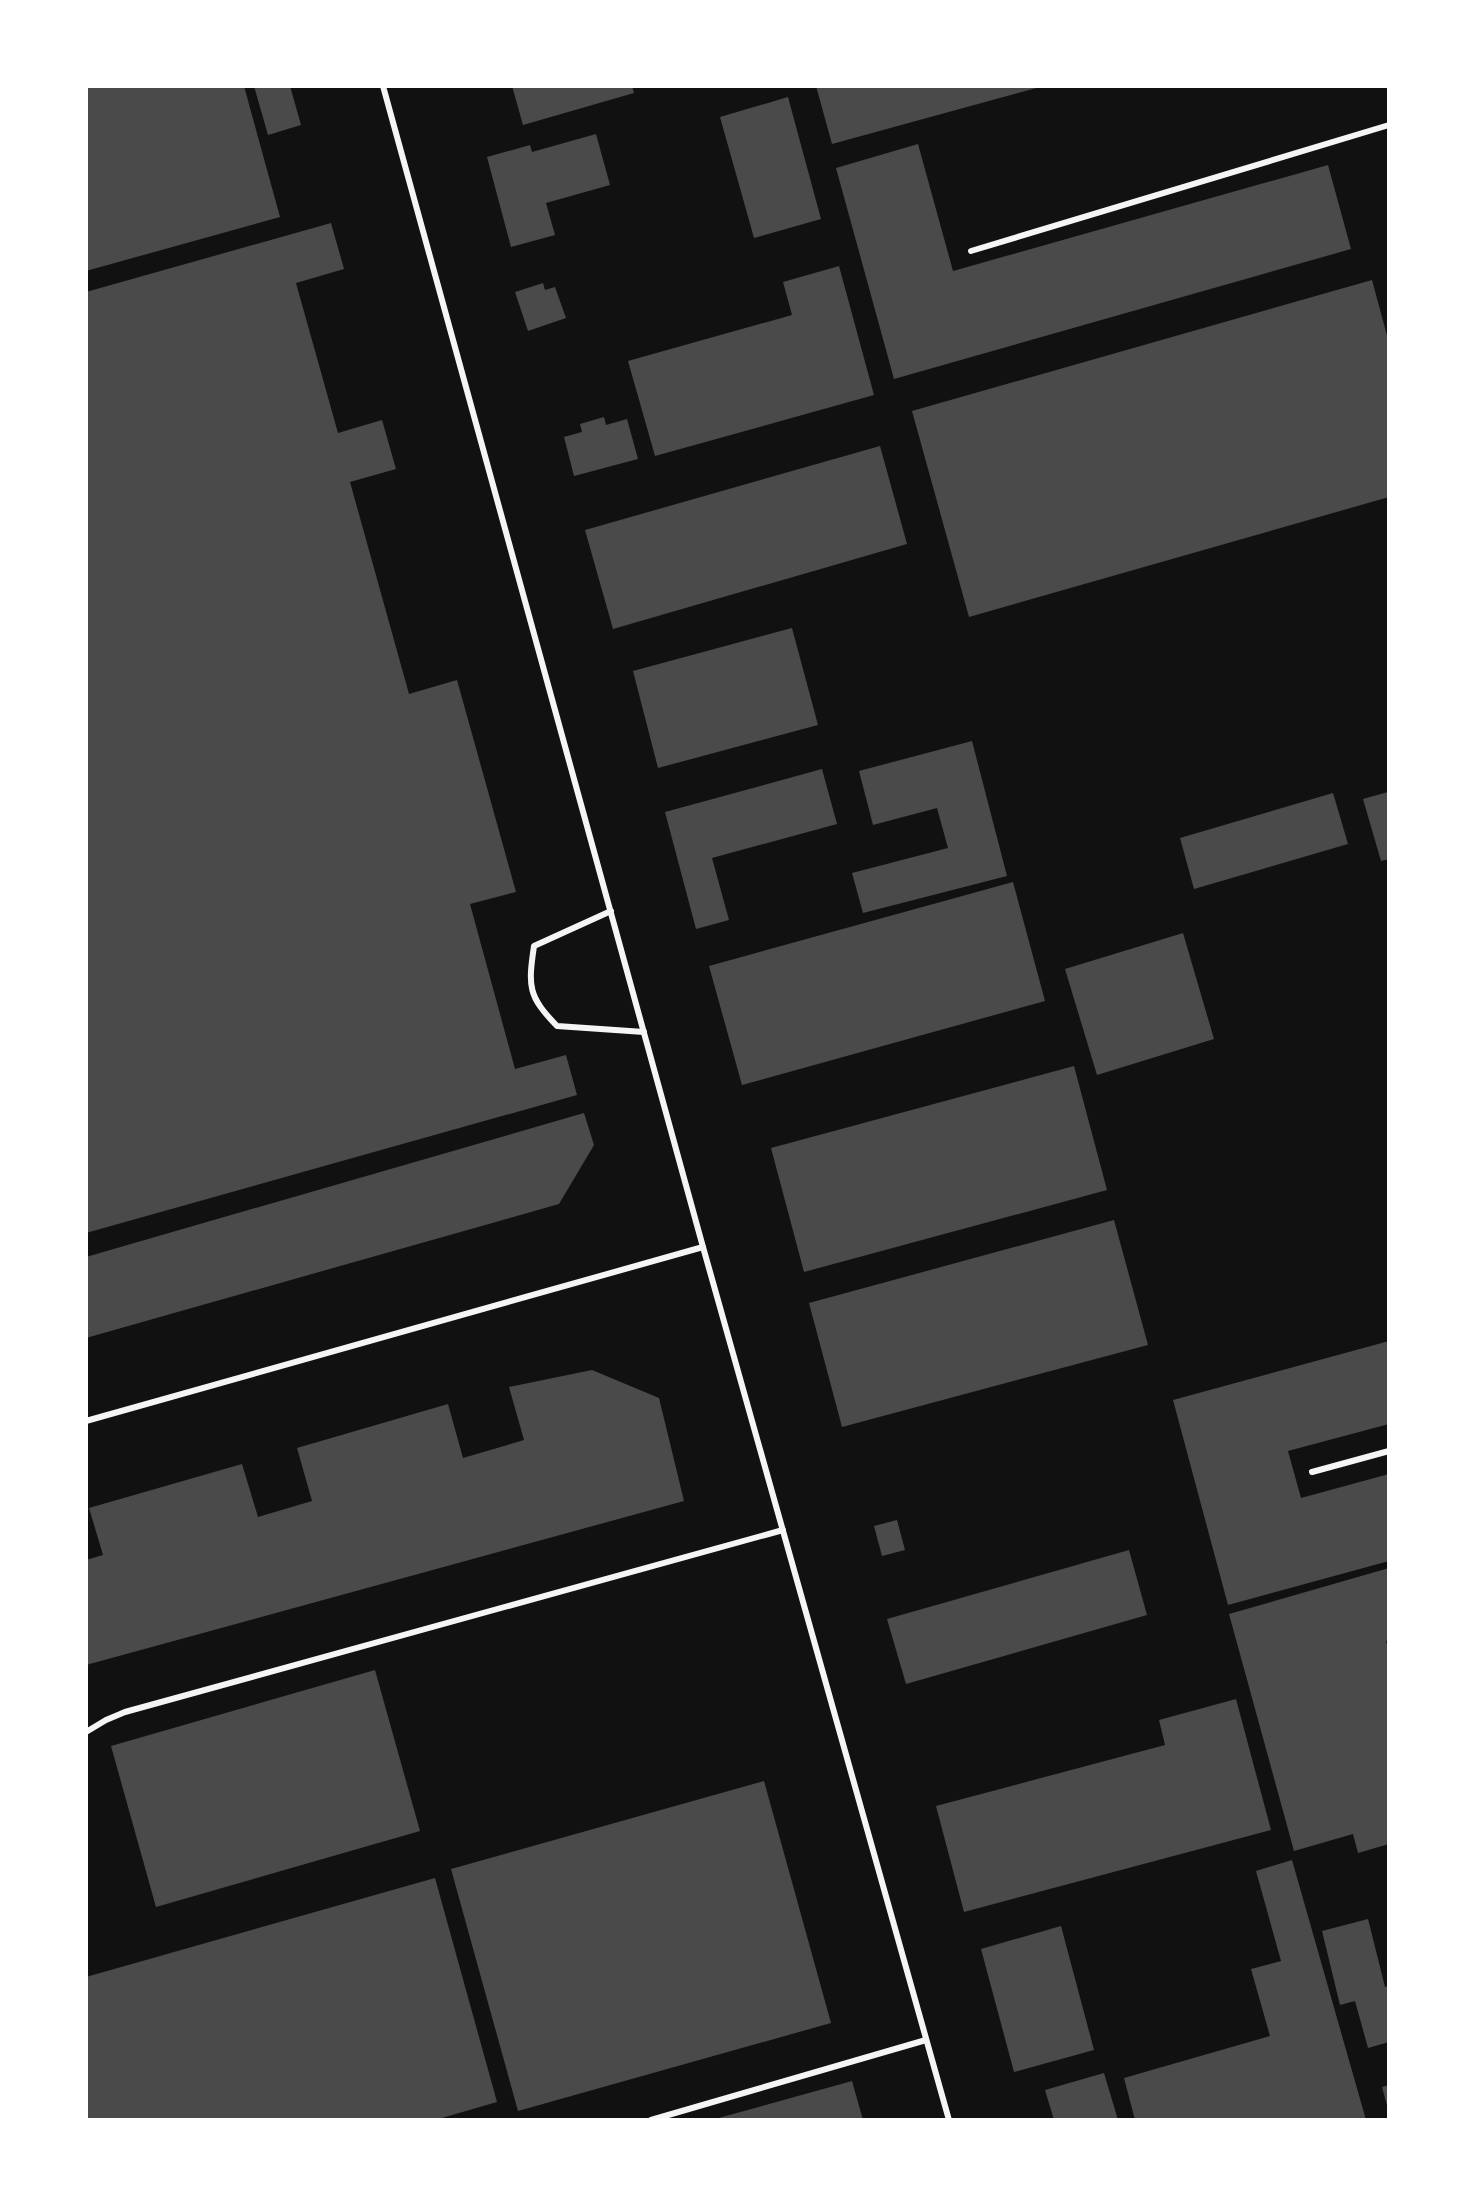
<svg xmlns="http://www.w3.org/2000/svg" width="1475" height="2206" viewBox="0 0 1475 2206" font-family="'Varela Round',sans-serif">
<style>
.building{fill:#4a4a4a}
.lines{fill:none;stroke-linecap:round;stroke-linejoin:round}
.service{stroke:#f5f5f5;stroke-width:6}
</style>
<rect width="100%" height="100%" fill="#111"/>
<g class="building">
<path d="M86,86h158l36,131 -194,54z"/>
<path d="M254,86h36l11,39 -33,10z"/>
<path d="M512,86h120l2,7 -111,32z"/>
<path d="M816,86h224v1l-208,57z"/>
<path d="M788,97l33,122 -67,19 -34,-121z"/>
<path d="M596,134l14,51 -64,18 9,32 -44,12 -24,-90 43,-12 2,7z"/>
<path d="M918,144l35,127 375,-106 23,84 -457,130 -58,-211z"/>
<path d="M331,223l13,46 -48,14 42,150 44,-13 14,49 -46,13 59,212 48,-14 59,212 -46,12 45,165 51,-14 11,40 -491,138v-941z"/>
<path d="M839,266l35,129 -219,61 -27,-95 164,-46 -9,-33z"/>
<path d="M1372,280l17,63v154l-420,120 -57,-206z"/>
<path d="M543,283l2,7 10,-3 11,31 -38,13 -13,-39z"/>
<path d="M604,417l2,8 21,-6 11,40 -64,17 -10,-39 18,-5 -2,-8z"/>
<path d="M880,446l27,98 -294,85 -28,-99z"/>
<path d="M792,628l26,97 -160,43 -25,-97z"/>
<path d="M972,741l35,135 -144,37 -11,-40 96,-25 -11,-40 -64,17 -14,-54z"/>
<path d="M822,769l15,55 -125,34 17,62 -33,9 -31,-117z"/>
<path d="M1388,792l1,67 -8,2 -18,-62z"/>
<path d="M1333,793l15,51 -154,45 -14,-51z"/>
<path d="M1013,882l32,119 -303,84 -33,-119z"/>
<path d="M1183,933l31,106 -117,36 -32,-106z"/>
<path d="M1074,1066l33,124 -303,82 -33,-124z"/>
<path d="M584,1113l10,32 -35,59 -473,134v-81z"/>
<path d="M1114,1220l34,125 -306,82 -33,-124z"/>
<path d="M1389,1341v83l-101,27 13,47 88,-24v87l-161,44 -55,-205z"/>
<path d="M592,1370l67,28 25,103 -598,164v-105l17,-5 -14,-47 153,-44 16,53 54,-16 -15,-53 151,-44 15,54 61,-18 -15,-53z"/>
<path d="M897,1520l8,30 -23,6 -8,-30z"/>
<path d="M1129,1550l18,65 -241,69 -19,-65z"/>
<path d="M1389,1568v72l-3,1 3,11v192l-31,9 -5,-19 -59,17 -65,-237z"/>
<path d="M375,1670l45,161 -264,76 -45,-161z"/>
<path d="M1236,1699l35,131 -307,82 -28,-106 229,-61 -6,-25z"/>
<path d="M764,1781l67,242 -313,88 -67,-242z"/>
<path d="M1292,1860l74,260h-231l-11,-42 146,-42 -19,-67 30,-8 -25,-90z"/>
<path d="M435,1878l62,224 -62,18h-349v-143z"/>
<path d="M1368,1919l17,68 4,-1v56l-21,6 -13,-47 -15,4 -18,-74z"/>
<path d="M1061,1926l33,124 -80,22 -33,-123z"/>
<path d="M1104,2073l14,47h-64l-9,-30z"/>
<path d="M852,2081l11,39h-148v-1z"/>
<path d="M1389,2085v24h-1l-6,-22z"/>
</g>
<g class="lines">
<g class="service">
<path d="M383,86l320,1161 246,873"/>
<path d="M971,251l418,-126"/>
<path d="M611,911l-77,35c-6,41 -6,50 23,80l87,6"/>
<path d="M86,1421l617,-174"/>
<path d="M1312,1472l77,-21"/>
<path d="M86,1732l20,-12 19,-8 658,-182"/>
<path d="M651,2120l275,-80"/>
</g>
</g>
<rect width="1475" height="2206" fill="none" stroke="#ffffff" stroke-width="176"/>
</svg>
